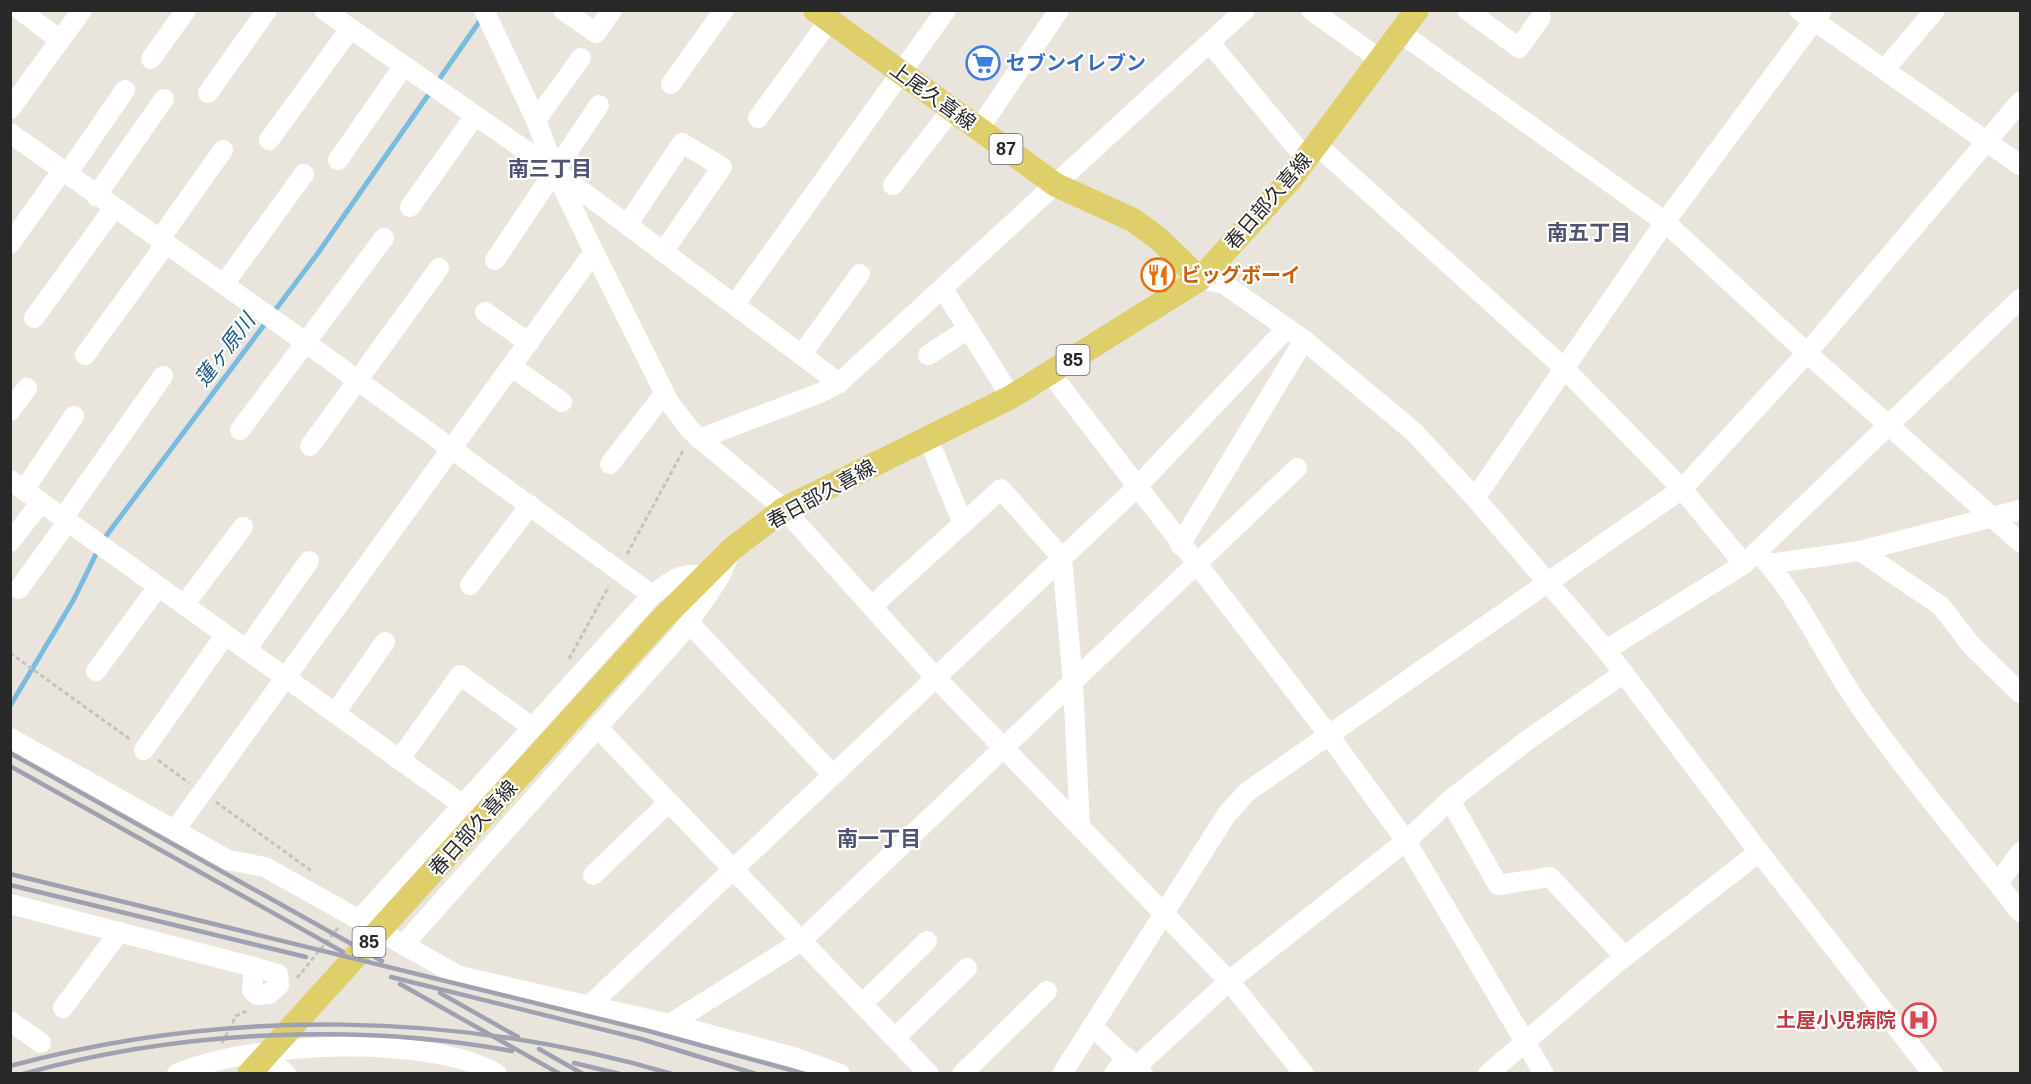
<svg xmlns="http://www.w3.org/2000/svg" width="2031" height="1084" viewBox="0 0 2031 1084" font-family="Helvetica,'Noto Sans JP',sans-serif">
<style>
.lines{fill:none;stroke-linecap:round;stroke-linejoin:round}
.stream{stroke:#7abbe0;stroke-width:5}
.path{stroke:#c3c3c3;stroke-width:3;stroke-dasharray:4.5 3;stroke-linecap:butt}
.minor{stroke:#fff;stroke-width:20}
.major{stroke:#dfcf6a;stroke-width:24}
.rail{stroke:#9fa0b0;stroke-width:4.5}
.labels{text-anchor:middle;stroke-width:4.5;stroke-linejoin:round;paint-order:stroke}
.shield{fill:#fff;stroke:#686868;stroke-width:1.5}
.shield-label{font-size:18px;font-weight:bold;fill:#282828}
.shop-label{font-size:20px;font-weight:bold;fill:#366cbe;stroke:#fff;text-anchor:start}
.street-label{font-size:20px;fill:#282828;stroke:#fff}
.food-label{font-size:20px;font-weight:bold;fill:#c56008;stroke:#fff;text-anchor:start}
.health-label{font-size:20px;font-weight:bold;fill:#be3a42;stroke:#fff;text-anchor:end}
.neighbourhood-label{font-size:21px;font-weight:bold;fill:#4e5273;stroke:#fff}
.water-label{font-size:21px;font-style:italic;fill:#1d5988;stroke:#fff}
</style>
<rect width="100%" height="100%" fill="#e9e5dc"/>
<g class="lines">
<g class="stream">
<path d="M103,540l215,-287 161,-231"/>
<path d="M10,706l64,-107 25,-51"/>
</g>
<g class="path">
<path d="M627,554l57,-105"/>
<path d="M10,653l121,87"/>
<path d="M569,659l40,-73"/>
<path d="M158,760l31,23"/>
<path d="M216,802l97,70"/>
<path d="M297,978l41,-50"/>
<path d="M222,1043l14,-27 12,-6"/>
</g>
<g class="minor">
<path d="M20,10l40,30"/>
<path d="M324,10l231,161 284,212"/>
<path d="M484,10l52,110 19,51 39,81 75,150 22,29 93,78 152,169 293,303 75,93"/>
<path d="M563,10l33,23 16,-23"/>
<path d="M1311,10l70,50"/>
<path d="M1467,10l52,38 22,-31"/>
<path d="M1799,10l221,155"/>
<path d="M1401,33l264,189 142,131 213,189"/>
<path d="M1210,43l96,116"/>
<path d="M151,59l35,-49"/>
<path d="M1885,69l50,-59"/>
<path d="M671,84l53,-74"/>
<path d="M208,93l59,-83"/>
<path d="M10,109l72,-99"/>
<path d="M758,118l71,-97"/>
<path d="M536,120l45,-62"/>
<path d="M979,129l80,-119"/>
<path d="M10,133l295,209 347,253"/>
<path d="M269,140l81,-111"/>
<path d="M1317,145l247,223 118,121 62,75"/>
<path d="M338,160l65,-93"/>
<path d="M67,174l58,-84"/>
<path d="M893,185l59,-76"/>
<path d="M96,196l68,-97"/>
<path d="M410,207l64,-90"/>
<path d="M627,225l55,-82 40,24 -59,85"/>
<path d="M159,240l64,-90"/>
<path d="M10,244l52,-73"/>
<path d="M495,260l104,-155"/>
<path d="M1200,279l24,5 80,56 110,92 61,66 131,152 153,202 174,222"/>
<path d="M224,284l80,-110"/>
<path d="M943,289l68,108"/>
<path d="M735,304l211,-294"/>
<path d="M485,312l44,31"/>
<path d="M34,318l80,-110"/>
<path d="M802,354l58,-80"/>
<path d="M85,355l80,-110"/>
<path d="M928,355l40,-26"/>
<path d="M512,367l50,35"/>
<path d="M1051,374l277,360 78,107 138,233"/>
<path d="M10,411l17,-23"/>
<path d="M240,430l144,-192"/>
<path d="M928,438l35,86"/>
<path d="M699,439l121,-46 19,-10 406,-373"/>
<path d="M310,446l129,-178"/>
<path d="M610,464l54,-70"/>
<path d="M10,480l453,325"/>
<path d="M24,490l50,-74"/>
<path d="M1475,498l190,-276 157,-212"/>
<path d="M63,518l100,-142"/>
<path d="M10,542l31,-40"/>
<path d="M1180,545l124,-205"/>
<path d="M1757,551c44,47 69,108 106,160 49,69 105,134 157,201"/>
<path d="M1860,551l81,55 30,39 49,48"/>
<path d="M1769,564l91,-13 160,-41"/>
<path d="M470,585l60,-80"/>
<path d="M19,589l49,-68"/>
<path d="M184,605l59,-78"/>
<path d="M872,606l129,-117 61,69 11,125 7,144"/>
<path d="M689,623l144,152"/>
<path d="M246,650l63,-89"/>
<path d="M1606,650l138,-86 276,-265"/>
<path d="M96,671l62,-84"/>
<path d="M335,713l50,-71"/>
<path d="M597,727l332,347"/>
<path d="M10,738l218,122 37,7 194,109 211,48"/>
<path d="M144,750l81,-115"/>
<path d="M399,760l61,-85 72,52"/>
<path d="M1450,800l48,85 52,-8 75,80"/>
<path d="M175,830l419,-578"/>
<path d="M593,875l76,-73"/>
<path d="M1998,883l22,-30"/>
<path d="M10,904l244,63"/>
<path d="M359,920l293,-325c16,-12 30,-24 51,-19"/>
<path d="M404,944l276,-309 39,-57 9,-20"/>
<path d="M254,967l24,7 1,11 -10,9 -12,1 -5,-5z"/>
<path d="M862,1004l65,-63"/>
<path d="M590,1005l546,-517 151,-160"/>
<path d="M63,1008l56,-76"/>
<path d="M10,1021l31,22"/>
<path d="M1093,1027l50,47"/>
<path d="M895,1038l72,-70"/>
<path d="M263,1053l23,21"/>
<path d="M1137,1066l92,-85 177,-140 44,-41 79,-61 95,-66"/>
<path d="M177,1074c72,-32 251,-41 320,0"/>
<path d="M840,1074l-47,-17 -123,-33 130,-82 497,-474"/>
<path d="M962,1074l85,-83"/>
<path d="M1062,1074l165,-260 20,-22 435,-303 125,-136 213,-251"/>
<path d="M1114,1074l12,-17"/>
<path d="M1488,1074l131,-113 140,-109"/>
</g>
<g class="major">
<path d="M815,10l241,175 77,35 26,19 41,40"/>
<path d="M249,1074l413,-455 71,-71 51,-39 227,-112 189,-118 90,-99 127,-170"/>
</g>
<g class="rail">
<path d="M10,753l372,208"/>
<path d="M10,766l333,186"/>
<path d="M10,874l635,156 160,44"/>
<path d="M10,885l296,72"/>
<path d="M391,977l250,62 115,35"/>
<path d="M400,984l160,90"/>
<path d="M440,993l78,44"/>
<path d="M539,1049l44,25"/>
<path d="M574,1063l46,11"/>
<path d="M10,1066c216,-58 448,-55 662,8"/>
<path d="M23,1074c152,-43 334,-52 489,-23"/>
</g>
</g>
<defs>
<symbol id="supermarket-ring" viewBox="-11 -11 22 22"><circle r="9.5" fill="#fff" stroke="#3f7fe0" stroke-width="1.5"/><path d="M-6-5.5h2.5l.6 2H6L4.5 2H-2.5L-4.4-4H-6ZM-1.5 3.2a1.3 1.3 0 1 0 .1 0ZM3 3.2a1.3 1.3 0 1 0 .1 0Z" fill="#3f7fe0"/></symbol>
<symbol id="restaurant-ring" viewBox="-11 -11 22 22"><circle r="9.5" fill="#fff" stroke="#e8710a" stroke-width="1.5"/><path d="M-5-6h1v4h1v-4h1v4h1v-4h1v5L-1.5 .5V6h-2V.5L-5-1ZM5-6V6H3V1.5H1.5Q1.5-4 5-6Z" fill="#e8710a"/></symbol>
<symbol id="hospital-ring" viewBox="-11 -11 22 22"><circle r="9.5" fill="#fff" stroke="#e0444e" stroke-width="1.5"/><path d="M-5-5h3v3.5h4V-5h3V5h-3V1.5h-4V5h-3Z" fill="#e0444e"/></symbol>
</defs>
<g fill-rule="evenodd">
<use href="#supermarket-ring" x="964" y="44" width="38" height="38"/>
<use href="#restaurant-ring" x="1139" y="256" width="38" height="38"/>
<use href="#hospital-ring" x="1900" y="1001" width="38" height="38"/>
</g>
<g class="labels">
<g class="shield">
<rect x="989.5" y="134" width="33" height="30" rx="4.5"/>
<rect x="1056.5" y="345" width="33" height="30" rx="4.5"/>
<rect x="352.5" y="927" width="33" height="30" rx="4.5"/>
</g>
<g class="shield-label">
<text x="1006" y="155">87</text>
<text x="1073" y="366">85</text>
<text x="369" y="948">85</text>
</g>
<g class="shop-label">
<text x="1006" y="70">セブンイレブン</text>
</g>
<g class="street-label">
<text transform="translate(933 96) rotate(36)" y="7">上尾久喜線</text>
<text transform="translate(1268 201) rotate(-49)" y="7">春日部久喜線</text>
<text transform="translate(821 494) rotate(-29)" y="7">春日部久喜線</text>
<text transform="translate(473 828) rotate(-48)" y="7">春日部久喜線</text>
</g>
<g class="food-label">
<text x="1181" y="282">ビッグボーイ</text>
</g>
<g class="health-label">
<text x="1896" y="1027">土屋小児病院</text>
</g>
<g class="neighbourhood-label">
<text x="550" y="176">南三丁目</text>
<text x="1589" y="240">南五丁目</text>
<text x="879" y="846">南一丁目</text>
</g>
<g class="water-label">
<text transform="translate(225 350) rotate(-53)" y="7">蓮ヶ原川</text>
</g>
</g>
<rect width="2031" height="1084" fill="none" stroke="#282828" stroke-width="24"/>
</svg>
